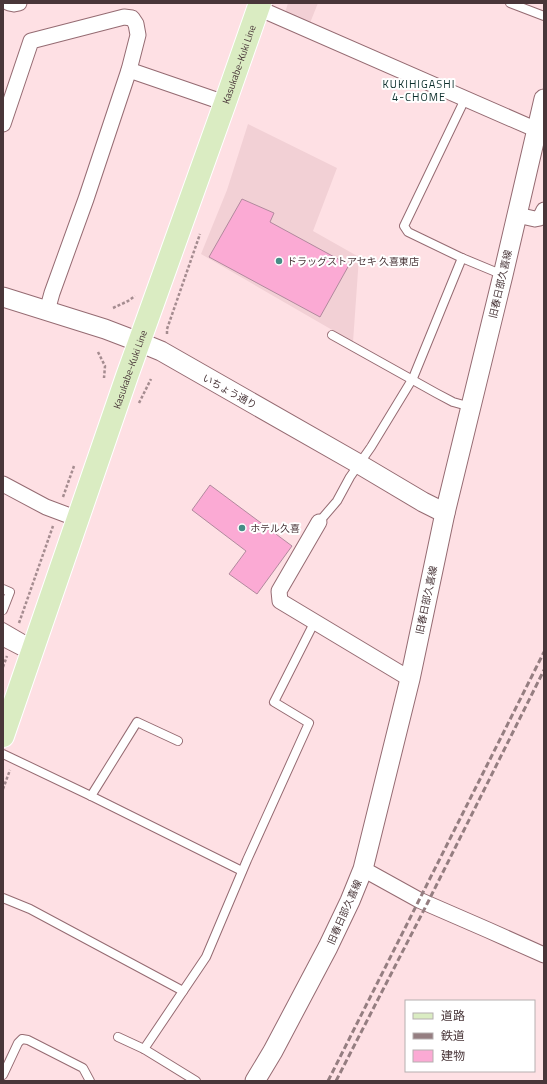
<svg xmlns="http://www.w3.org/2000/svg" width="547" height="1084" viewBox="0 0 547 1084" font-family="'Titillium Web','Noto Sans JP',sans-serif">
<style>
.built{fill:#f2d0d5}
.building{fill:#fbaad4;stroke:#b1899d}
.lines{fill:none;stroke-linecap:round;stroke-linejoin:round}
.service-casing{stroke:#956b72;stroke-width:10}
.minor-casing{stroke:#956b72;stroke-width:17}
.tertiary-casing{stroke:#956b72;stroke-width:21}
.primary-casing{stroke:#fff;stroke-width:24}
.path{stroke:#a58c90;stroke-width:2.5;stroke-dasharray:3 2;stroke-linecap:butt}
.service{stroke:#fff;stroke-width:8}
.minor{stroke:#fff;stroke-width:15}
.tertiary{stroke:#fff;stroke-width:19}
.primary{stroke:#daecc2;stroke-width:22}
.rail{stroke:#957e81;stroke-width:3;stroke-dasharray:6 3;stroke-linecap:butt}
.poi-dot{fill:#478d87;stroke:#fff;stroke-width:1.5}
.labels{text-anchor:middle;stroke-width:4;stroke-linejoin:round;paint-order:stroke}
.street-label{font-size:10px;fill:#493639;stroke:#fff}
.poi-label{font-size:10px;fill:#493639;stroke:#fff;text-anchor:start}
.neighbourhood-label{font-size:11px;letter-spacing:1px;fill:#0d302d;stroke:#fff}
</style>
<rect width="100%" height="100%" fill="#fee0e4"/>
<g class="built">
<path d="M288,3h30l-8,20 -25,-10z"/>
<path d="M248,124l89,44 -24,63 46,26 -6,85 -152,-88 26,-64z"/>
</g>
<g class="building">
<path d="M242,199l32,14 -4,9 79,43 -29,52 -111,-60z"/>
<path d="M210,485l82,61 -35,48 -28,-20 17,-23 -54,-41z"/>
</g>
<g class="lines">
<defs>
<g id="service">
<path d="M510,3l34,13"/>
<path d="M465,99l-61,127 4,6 54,26 41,17"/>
<path d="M332,335l104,58 17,9 18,5"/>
<path d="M319,522l18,-21 13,-24 21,-30 42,-69 49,-120"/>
<path d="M3,589l7,3 -7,18"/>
<path d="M3,627l31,18"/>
<path d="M3,754l88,42 151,75"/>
<path d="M91,796l46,-74 41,19"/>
<path d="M3,898l27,11 153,82"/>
<path d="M118,1037l26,12 52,32"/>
<path d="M144,1049l62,-92 41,-97 62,-137 -35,-21 40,-79"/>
<path d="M3,1075l15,-32 4,-4 6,1 55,28 7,13"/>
</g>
<g id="minor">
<path d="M9,3l5,1 5,-1"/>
<path d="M258,8l279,122"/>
<path d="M129,70l96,33"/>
<path d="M3,124l28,-83 93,-24 8,1 4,6 2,11 -9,35 -43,129 -34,94 -5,18"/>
<path d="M517,215l18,4 5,-1 4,-8"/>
<path d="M3,484l43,23 32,12"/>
<path d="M319,522l-40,69 1,10 130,78"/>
<path d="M3,638l29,15"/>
<path d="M363,869l56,31 69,30 56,25"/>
</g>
<g id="tertiary">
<path d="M3,297l102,32 34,13 22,9 198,113 64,38 22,11"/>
<path d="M255,1081l18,-30 55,-104 22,-46 13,-32 47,-190 35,-166 58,-238 41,-176"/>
</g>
<g id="primary">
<path id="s1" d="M3,736l124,-360 98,-273 35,-100"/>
</g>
</defs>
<use href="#service" class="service-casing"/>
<use href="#minor" class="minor-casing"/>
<use href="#tertiary" class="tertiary-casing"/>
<use href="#primary" class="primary-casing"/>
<g class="path">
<path d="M113,308l15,-7 7,-5"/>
<path d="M167,334v-5l33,-95"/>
<path d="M98,352l7,14 -1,12"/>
<path d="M139,403l12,-24"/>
<path d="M63,497l11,-31"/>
<path d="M19,623l34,-97"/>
<path d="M3,667l4,-11"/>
<path d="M3,789l7,-19"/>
</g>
<use href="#service" class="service"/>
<use href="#minor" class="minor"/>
<use href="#tertiary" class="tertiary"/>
<use href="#primary" class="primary"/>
<g class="rail">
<path d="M328,1081l216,-429"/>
<path d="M336,1081l91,-177 117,-234"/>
</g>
</g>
<g class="poi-dot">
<circle cx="279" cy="261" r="4"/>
<circle cx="242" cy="528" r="4"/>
</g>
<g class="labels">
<g class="street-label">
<text dy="4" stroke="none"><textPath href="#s1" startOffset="712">Kasukabe-Kuki Line</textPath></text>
<text transform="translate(500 284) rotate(-77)" y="4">旧春日部久喜線</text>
<text dy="4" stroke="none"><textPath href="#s1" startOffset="388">Kasukabe-Kuki Line</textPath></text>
<text transform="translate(230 391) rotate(29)" y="4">いちょう通り</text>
<text transform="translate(426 600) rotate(-78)" y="4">旧春日部久喜線</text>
<text transform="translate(344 912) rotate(-66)" y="4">旧春日部久喜線</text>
</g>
<g class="poi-label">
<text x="287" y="265">ドラッグストアセキ 久喜東店</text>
<text x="250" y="532">ホテル久喜</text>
</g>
<g class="neighbourhood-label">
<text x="419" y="88">KUKIHIGASHI<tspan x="419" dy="13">4-CHOME</tspan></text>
</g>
</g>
<rect width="547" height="1084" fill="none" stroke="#493639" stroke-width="8"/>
<rect x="405" y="1000" width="130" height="72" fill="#ffffff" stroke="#b6afb0"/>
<rect x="413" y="1013" width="20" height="6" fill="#daecc2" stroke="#b6afb0"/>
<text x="441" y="1020" font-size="12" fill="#493639">道路</text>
<rect x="413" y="1033" width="20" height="6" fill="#957e81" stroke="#b6afb0"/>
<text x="441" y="1040" font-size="12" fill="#493639">鉄道</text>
<rect x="413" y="1050" width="20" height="12" fill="#fbaad4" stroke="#b6afb0"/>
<text x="441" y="1060" font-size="12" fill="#493639">建物</text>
</svg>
